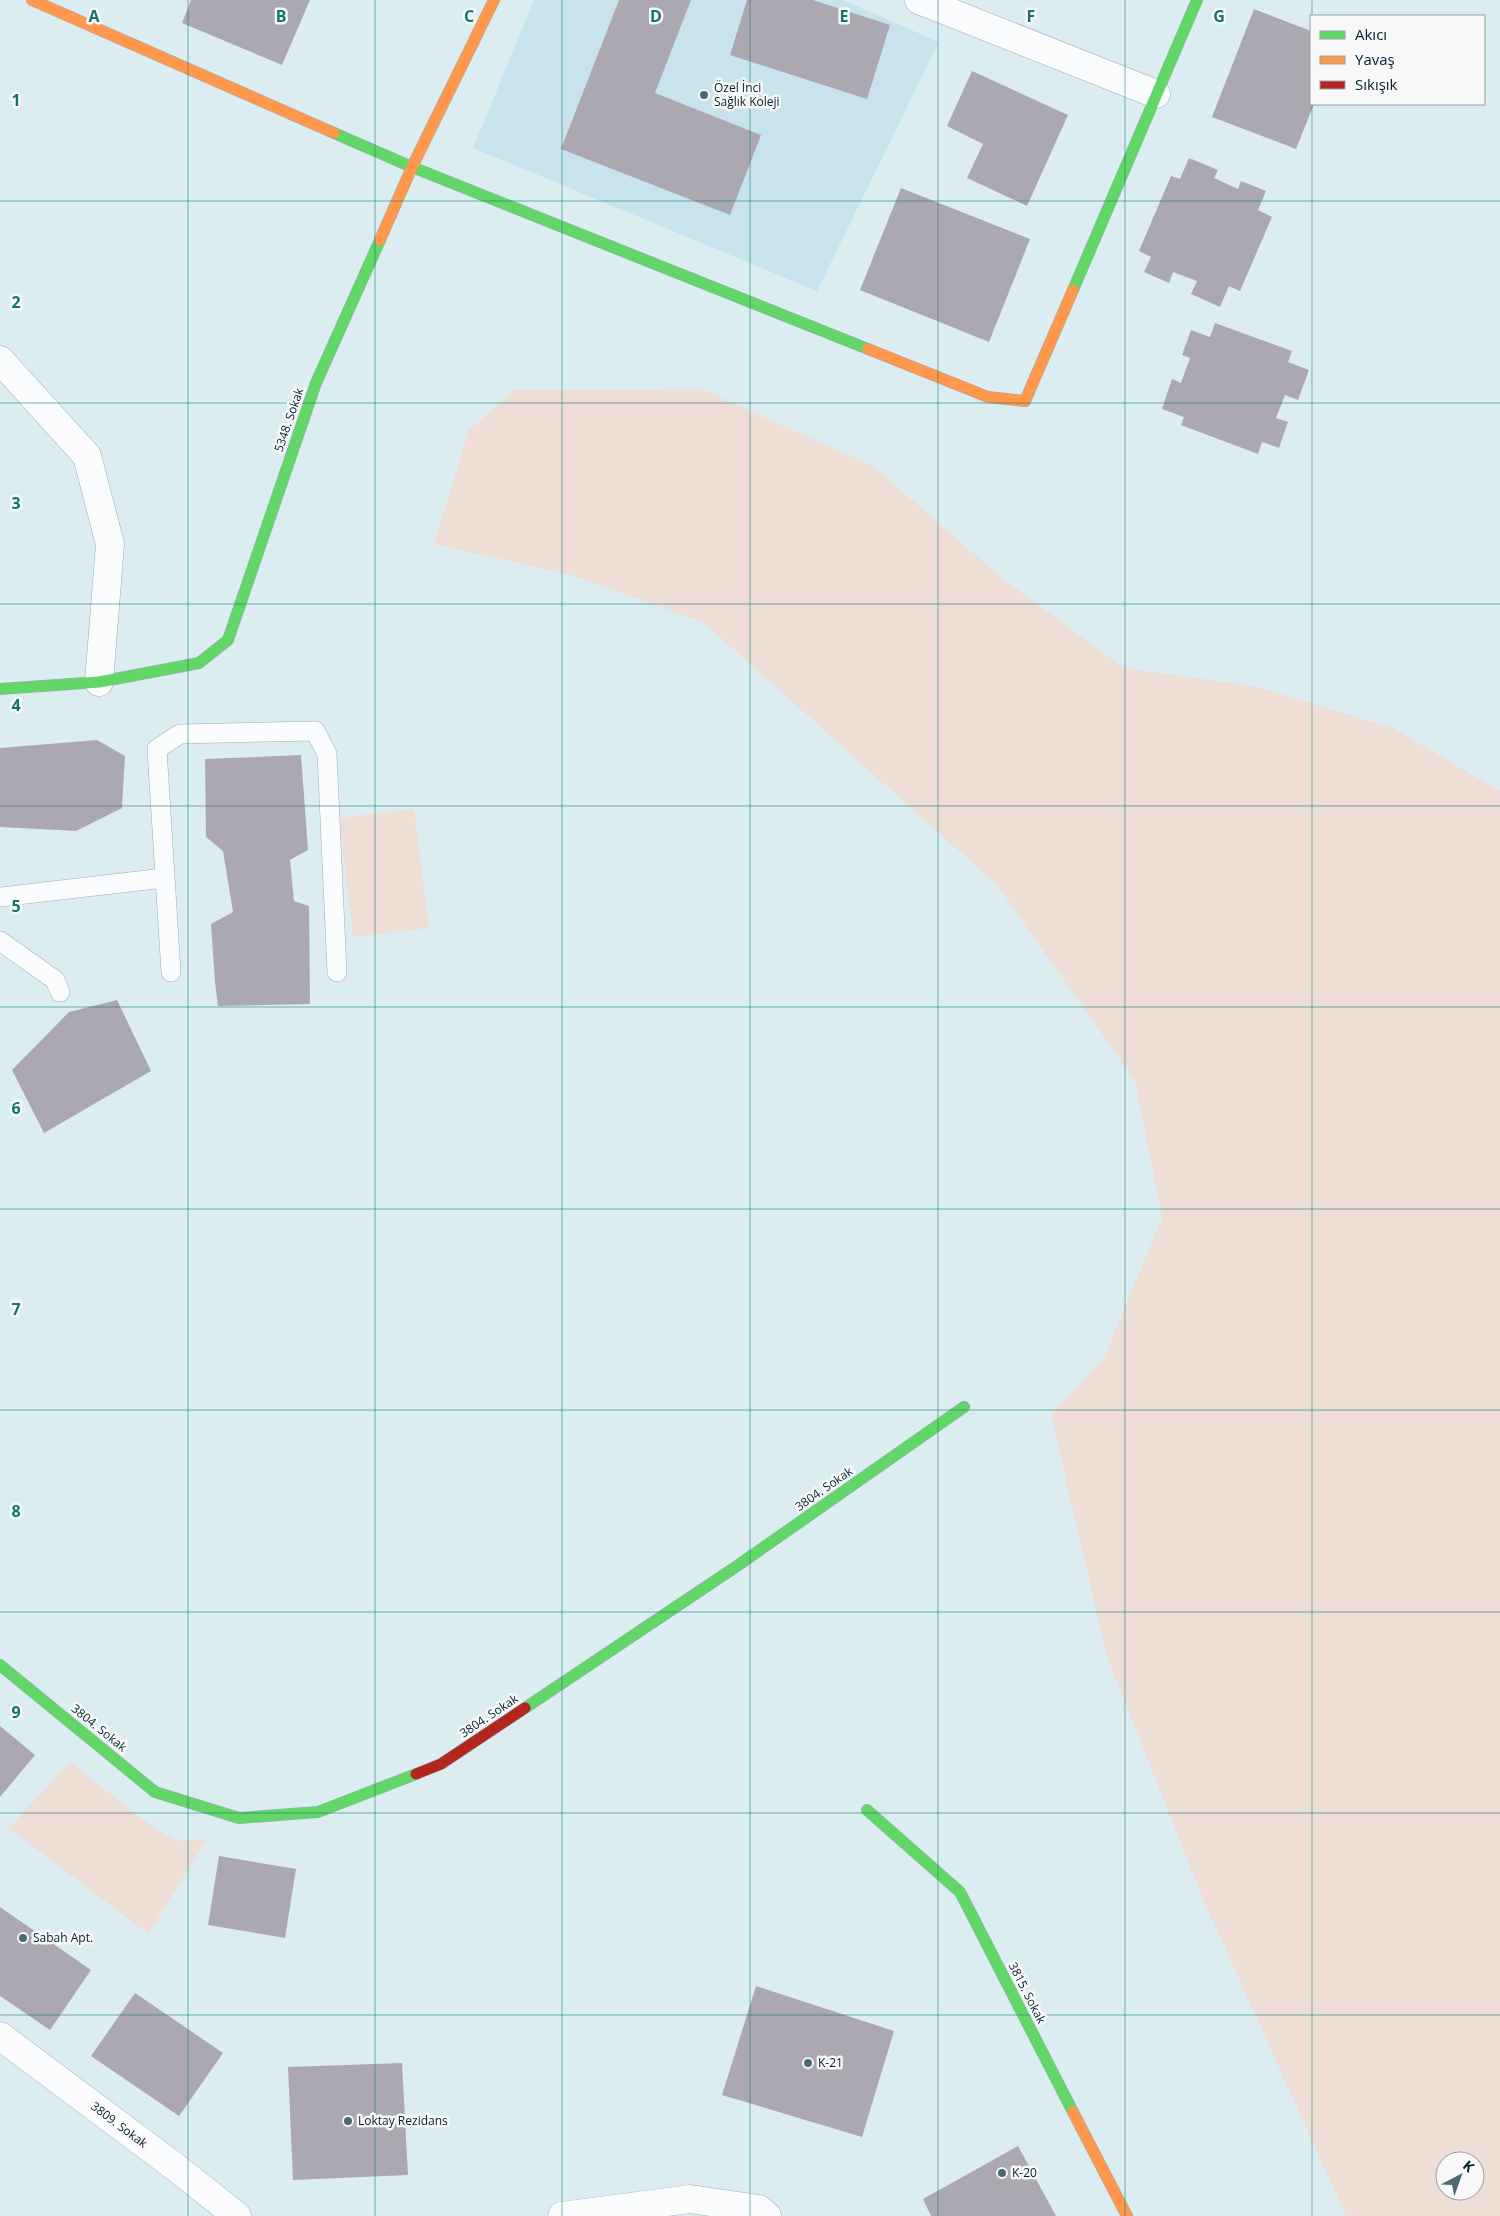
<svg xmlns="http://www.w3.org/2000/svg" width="1500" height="2216" viewBox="0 0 1500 2216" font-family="'Open Sans',sans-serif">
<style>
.built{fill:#c8e3ec}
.green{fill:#eeded6;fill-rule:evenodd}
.building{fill:#aca8b2}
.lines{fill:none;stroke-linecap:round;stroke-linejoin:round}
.lane-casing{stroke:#98b0b8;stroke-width:20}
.street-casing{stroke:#98b0b8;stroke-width:29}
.fast-casing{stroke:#98b0b8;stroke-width:12}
.slow-casing{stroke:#98b0b8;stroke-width:12}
.jam-casing{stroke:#98b0b8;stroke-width:12}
.lane{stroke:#fafcfd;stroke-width:19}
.street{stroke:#fafcfd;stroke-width:28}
.fast{stroke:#63d668;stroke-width:11}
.slow{stroke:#ff974d;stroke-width:11}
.jam{stroke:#b3261e;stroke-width:11}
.grid{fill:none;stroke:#0f766e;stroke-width:1;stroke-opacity:0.55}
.poi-dot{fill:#4d6871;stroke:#f8f8f8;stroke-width:2}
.labels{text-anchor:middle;stroke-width:5;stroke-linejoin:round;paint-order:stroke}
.poi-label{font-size:12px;fill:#00202b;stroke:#f8f8f8;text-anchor:start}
.street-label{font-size:12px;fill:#00202b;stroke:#f8f8f8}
.grid-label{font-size:16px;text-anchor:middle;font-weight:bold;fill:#0f766e;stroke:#f8f8f8;stroke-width:5;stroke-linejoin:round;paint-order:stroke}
</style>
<rect width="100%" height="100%" fill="#dcedf2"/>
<path class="built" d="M534,0h309l96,42 -122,249 -344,-143z"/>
<g class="green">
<path d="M702,389l171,77 130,113 121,89 130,18 139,42 107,63v1425h-154l-143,-317 -96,-242 -56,-242 53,-57 58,-140 -27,-137 -138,-196 -294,-263 -132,-47 -137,-31 35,-114 46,-40zM1445,2161h30v30h-30z"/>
<path d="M414,809l15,119 -76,9 -14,-119z"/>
<path d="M70,1762l80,63 27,16 30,-2 -59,95 -139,-106z"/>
</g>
<g class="building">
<path d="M191,0h119l-28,65 -100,-42z"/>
<path d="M619,0h72l-36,93 106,42 -31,80 -169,-66z"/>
<path d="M747,0h66l77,25 -23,74 -137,-44z"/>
<path d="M1254,9l57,22v73h3l-18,45 -84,-32z"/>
<path d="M972,71l96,44 -41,91 -60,-28 16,-34 -36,-18z"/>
<path d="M1189,158l29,12 -4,8 24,11 3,-8 25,10 -8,19 14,7 -32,74 -11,-5 -9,21 -29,-13 6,-13 -24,-9 -4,11 -25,-11 7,-15 -12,-6 32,-75 9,3z"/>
<path d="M901,188l129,51 -41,103 -129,-52z"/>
<path d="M1215,323l77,28 -4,11 21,8 -11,30 -13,-5 -9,23 12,4 -9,26 -17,-6 -4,12 -77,-29 3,-8 -22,-8 10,-30 9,4 9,-25 -8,-3 9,-25 19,7z"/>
<path d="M97,740l28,16 -3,52 -46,23 -76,-4v-79z"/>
<path d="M301,755l7,95 -18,10 4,41 15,5 1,98 -92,2 -3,-24 -4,-58 22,-12 -10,-61 -17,-14 -1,-78z"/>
<path d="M117,1000l34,71 -107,62 -32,-63 57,-58z"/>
<path d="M0,1726l35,29 -35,42z"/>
<path d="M219,1856l77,13 -11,69 -77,-13z"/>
<path d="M0,1907l91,63 -41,60 -50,-34z"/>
<path d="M756,1986l138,45 -32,106 -140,-42z"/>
<path d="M135,1993l88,60 -44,63 -88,-60z"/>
<path d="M402,2063l6,112 -115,5 -5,-113z"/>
<path d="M1018,2146l38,70h-125l-8,-17z"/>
</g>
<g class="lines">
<defs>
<g id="lane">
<path d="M0,897l164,-19"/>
<path d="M0,941l55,39 5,12"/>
<path d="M171,972l-14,-223 23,-15 135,-3 12,23 10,218"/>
</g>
<g id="street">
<path d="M919,0l237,94"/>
<path d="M0,360l87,96 23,88 -11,138"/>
<path d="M0,2036l174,130 63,50"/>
<path d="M562,2216l128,-17 69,10 8,7"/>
</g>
<g id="fast">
<path d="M334,133l78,34 456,182"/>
<path d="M1073,290l124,-290"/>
<path d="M0,689l99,-7 100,-19 29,-23 88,-257 64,-143"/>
<path d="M0,1665l155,127 84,26 79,-6 98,-38"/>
<path d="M525,1708l212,-142 227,-159"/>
<path d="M867,1810l93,82 113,220"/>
</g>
<g id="slow">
<path d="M32,0l302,133"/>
<path d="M380,240l32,-73 82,-167"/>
<path d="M868,349l120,48 37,4 48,-111"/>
<path d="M1073,2112l54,104"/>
</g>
<path id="jam" d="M416,1774l25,-10 84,-56"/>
</defs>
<use href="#lane" class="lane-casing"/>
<use href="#street" class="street-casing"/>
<use href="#fast" class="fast-casing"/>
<use href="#slow" class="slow-casing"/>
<use href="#jam" class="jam-casing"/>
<use href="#lane" class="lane"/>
<use href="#street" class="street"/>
<use href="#fast" class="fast"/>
<use href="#slow" class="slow"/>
<use href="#jam" class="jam"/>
</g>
<path class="grid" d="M188,0v2216M375,0v2216M562,0v2216M750,0v2216M938,0v2216M1125,0v2216M1312,0v16M1312,104v2112M0,201h1500M0,403h1500M0,604h1500M0,806h1500M0,1007h1500M0,1209h1500M0,1410h1500M0,1612h1500M0,1813h1500M0,2015h1500"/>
<g class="poi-dot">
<circle cx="704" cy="95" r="5"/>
<circle cx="23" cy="1938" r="5"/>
<circle cx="808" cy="2063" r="5"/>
<circle cx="348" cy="2121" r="5"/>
<circle cx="1002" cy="2173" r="5"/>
</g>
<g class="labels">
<g class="poi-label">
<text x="714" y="92">Özel İnci<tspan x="714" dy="14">Sağlık Koleji</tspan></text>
<text x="33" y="1942">Sabah Apt.</text>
<text x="818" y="2067">K-21</text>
<text x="358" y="2125">Loktay Rezidans</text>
<text x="1012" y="2177">K-20</text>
</g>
<g class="street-label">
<text transform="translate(289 420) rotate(-71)" y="4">5348. Sokak</text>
<text transform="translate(824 1489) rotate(-35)" y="4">3804. Sokak</text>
<text transform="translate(489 1716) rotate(-34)" y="4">3804. Sokak</text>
<text transform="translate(99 1728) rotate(39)" y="4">3804. Sokak</text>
<text transform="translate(1027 1993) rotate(63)" y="4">3815. Sokak</text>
<text transform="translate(119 2125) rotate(37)" y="4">3809. Sokak</text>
</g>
</g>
<g class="grid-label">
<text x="94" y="22">A</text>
<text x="281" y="22">B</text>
<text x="469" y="22">C</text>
<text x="656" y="22">D</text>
<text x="844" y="22">E</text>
<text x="1031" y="22">F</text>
<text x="1219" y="22">G</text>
<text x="16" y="106">1</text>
<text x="16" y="308">2</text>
<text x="16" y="509">3</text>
<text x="16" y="711">4</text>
<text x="16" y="912">5</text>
<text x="16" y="1114">6</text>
<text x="16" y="1315">7</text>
<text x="16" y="1517">8</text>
<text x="16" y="1718">9</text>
</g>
<rect x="1310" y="15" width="175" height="90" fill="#f8f8f8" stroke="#95a2a6"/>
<rect x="1320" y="31" width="25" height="8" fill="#63d668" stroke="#95a2a6"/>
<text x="1355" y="40" font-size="15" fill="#00202b">Akıcı</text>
<rect x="1320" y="56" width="25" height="8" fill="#ff974d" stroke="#95a2a6"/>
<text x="1355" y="65" font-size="15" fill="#00202b">Yavaş</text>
<rect x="1320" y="81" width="25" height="8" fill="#b3261e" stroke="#95a2a6"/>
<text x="1355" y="90" font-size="15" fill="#00202b">Sıkışık</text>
<g transform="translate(1460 2176) rotate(41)"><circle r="24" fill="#f8f8f8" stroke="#95a2a6"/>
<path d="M0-4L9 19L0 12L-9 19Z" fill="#4d6871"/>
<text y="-8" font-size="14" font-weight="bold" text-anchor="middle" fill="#00202b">K</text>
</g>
</svg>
